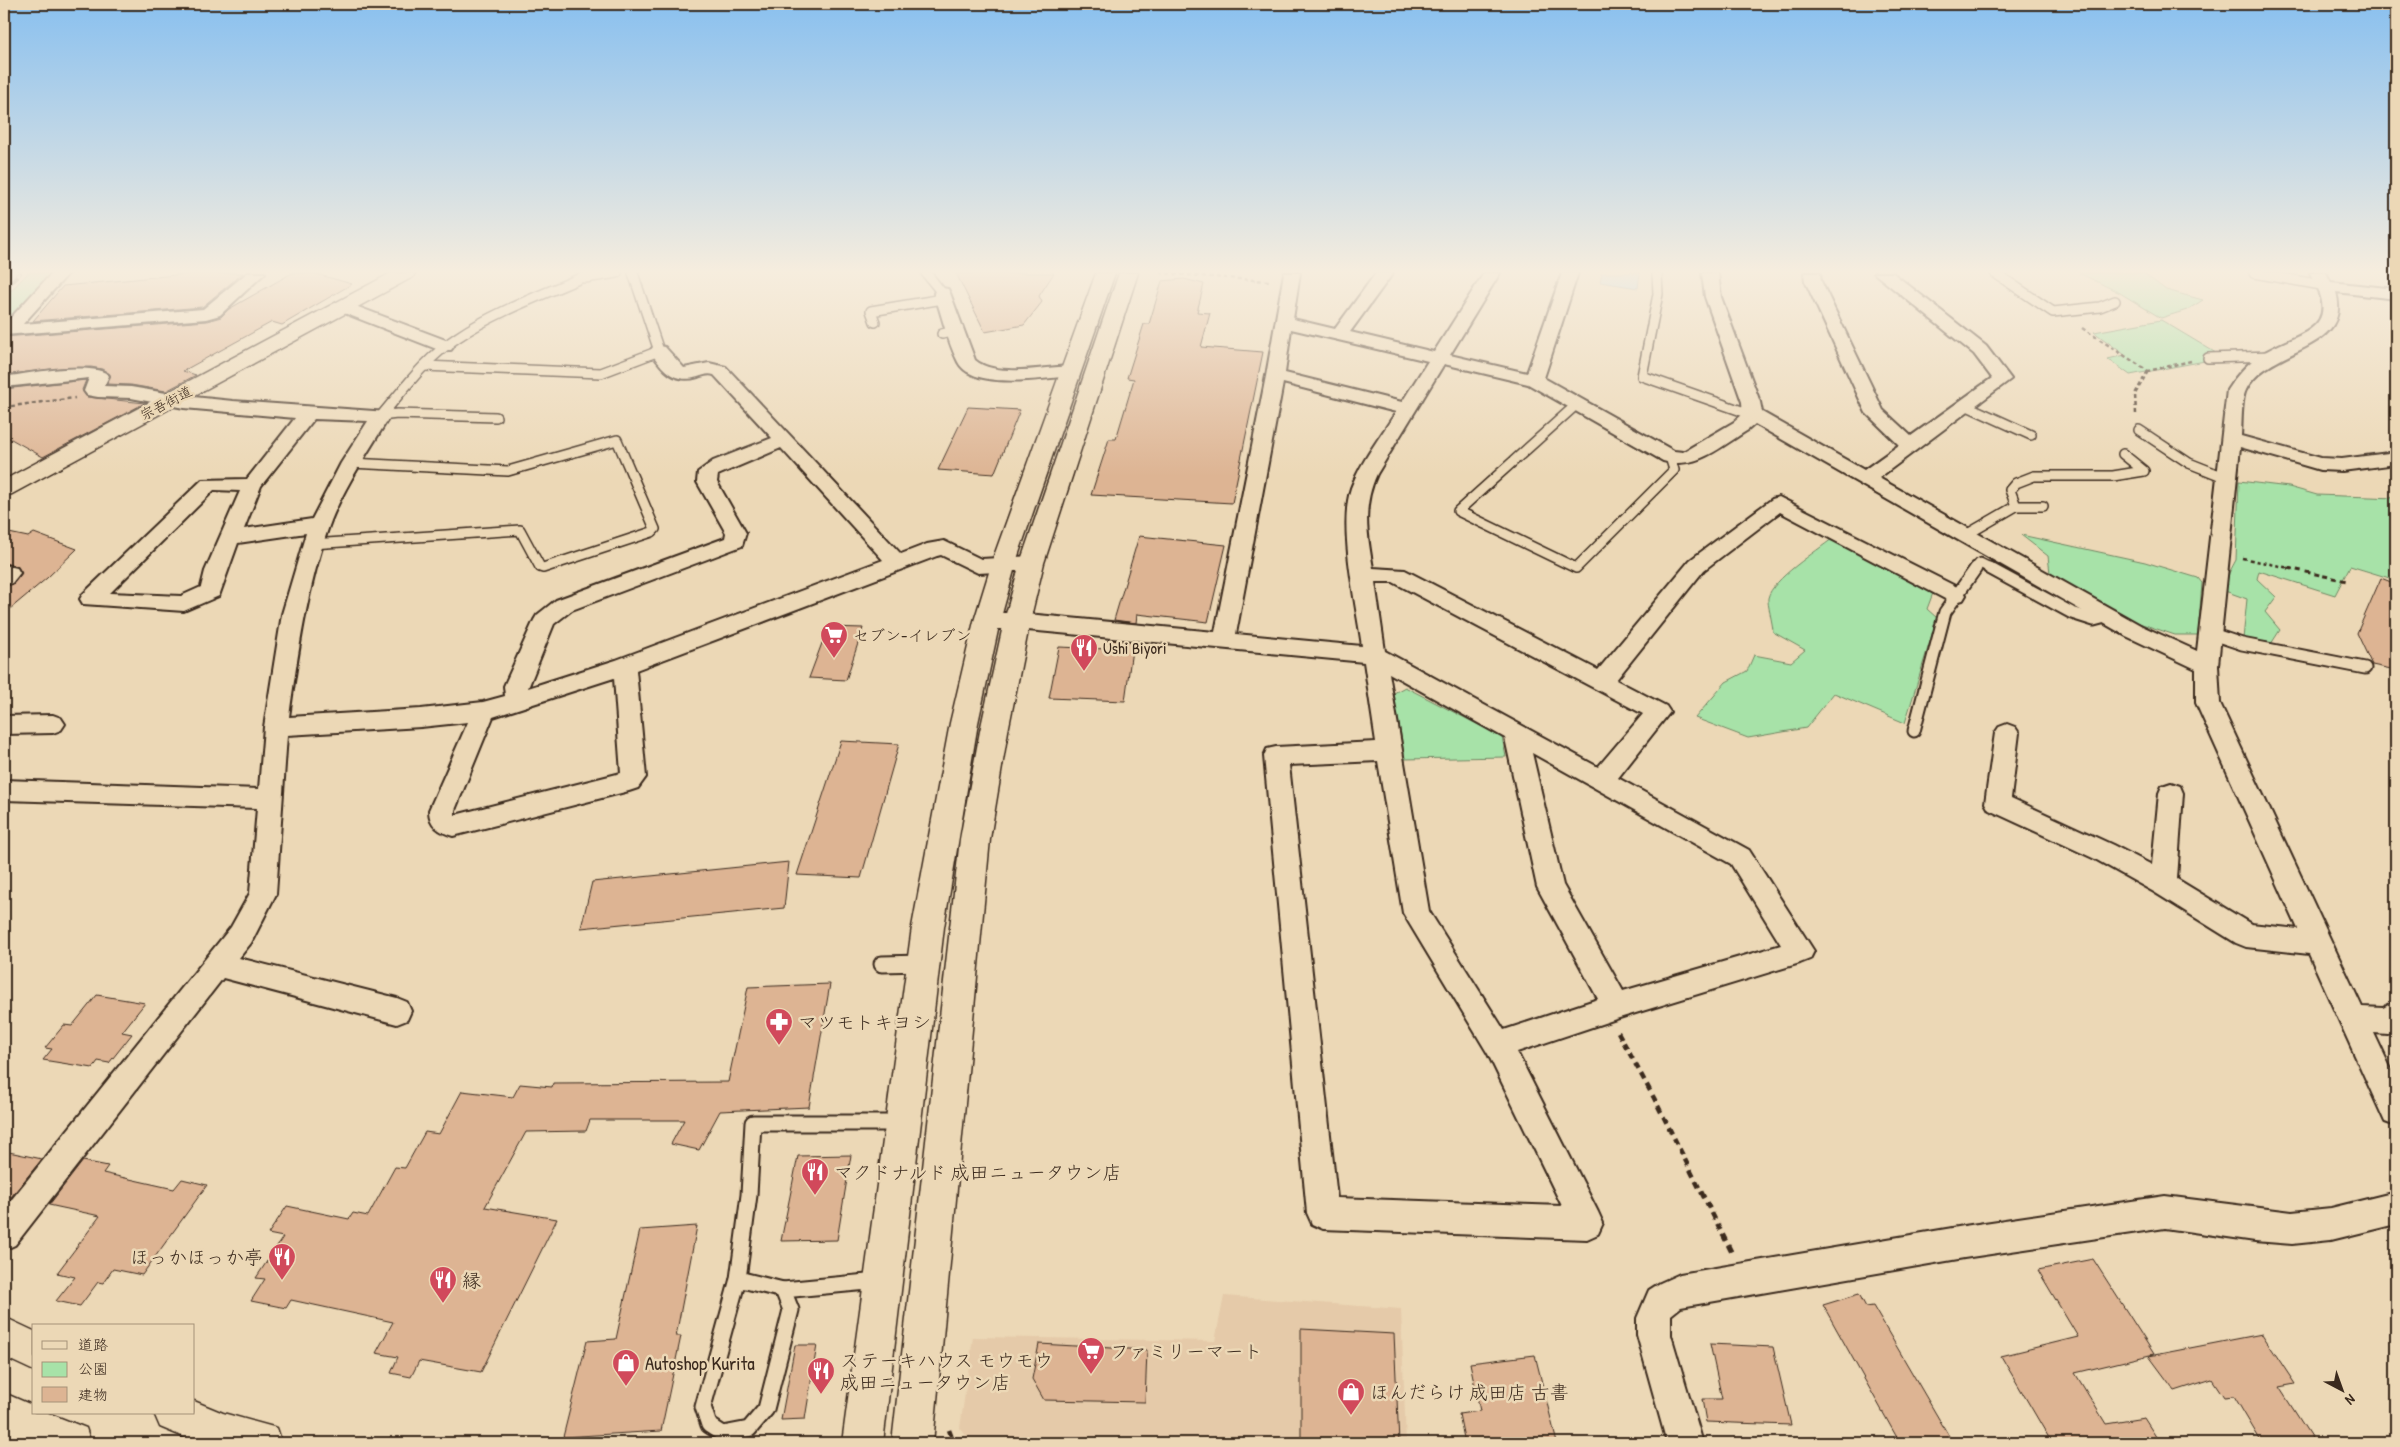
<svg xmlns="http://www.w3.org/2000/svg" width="2400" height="1447" viewBox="0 0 2400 1447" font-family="'Patrick Hand','Klee One',sans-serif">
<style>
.built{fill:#e5caa9}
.green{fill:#a7e2a8;stroke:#718663}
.water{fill:#9bd2fa;stroke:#758fa2}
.building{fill:#ddb493;stroke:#3b2a1e}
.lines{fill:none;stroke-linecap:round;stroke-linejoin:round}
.service-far2-casing{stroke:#3b2a1e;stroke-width:12}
.service-far1-casing{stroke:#3b2a1e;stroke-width:15}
.service-casing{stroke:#3b2a1e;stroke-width:19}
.minor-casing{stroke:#3b2a1e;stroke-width:4}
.tertiary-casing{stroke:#3b2a1e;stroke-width:3}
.trunk-casing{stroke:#3b2a1e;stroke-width:3}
.path-far2{stroke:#3b2a1e;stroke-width:2.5;stroke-dasharray:4 3;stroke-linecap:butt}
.path-far1{stroke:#3b2a1e;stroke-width:3;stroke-dasharray:5 4;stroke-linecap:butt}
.path{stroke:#3b2a1e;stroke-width:4.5;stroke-dasharray:7 5;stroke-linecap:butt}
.service-far2{stroke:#ecd8b6;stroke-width:9}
.service-far1{stroke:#ecd8b6;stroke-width:11}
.service{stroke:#ecd8b6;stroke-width:15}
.minor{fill:#ecd8b6;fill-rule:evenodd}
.tertiary{fill:#ecd8b6;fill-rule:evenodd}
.trunk{fill:#ecd8b6;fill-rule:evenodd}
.rail-casing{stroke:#3b2a1e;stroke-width:4.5}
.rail{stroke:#ecd8b6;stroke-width:3;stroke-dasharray:9;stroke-linecap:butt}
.labels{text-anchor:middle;stroke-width:5;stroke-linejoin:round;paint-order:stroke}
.far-street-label{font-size:14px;fill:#3b2a1e;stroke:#ecd8b6}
.poi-label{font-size:16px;fill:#3b2a1e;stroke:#ecd8b6;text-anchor:start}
.near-poi-label{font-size:19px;fill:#3b2a1e;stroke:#ecd8b6;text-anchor:start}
</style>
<rect width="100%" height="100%" fill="#ecd8b6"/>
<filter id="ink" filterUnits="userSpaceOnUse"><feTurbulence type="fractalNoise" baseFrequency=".02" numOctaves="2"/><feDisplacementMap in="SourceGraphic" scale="10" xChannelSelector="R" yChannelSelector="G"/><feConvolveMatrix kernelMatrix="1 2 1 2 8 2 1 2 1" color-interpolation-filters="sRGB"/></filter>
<g filter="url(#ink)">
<path class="built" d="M1224,1296l177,13 5,134h-434l-12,-15 13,-91 242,4z"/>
<g class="green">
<path d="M28,273h25l-49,51v-26z"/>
<path d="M2079,273h64l23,17 37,10 -16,10 -26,8 -41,-25z"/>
<path d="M2161,320l55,33 -11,8 -75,14 -22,-16 17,-4 -31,-23z"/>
<path d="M2239,481l50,6 28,8 79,3v82l-46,-14 -15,29 -76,-24 -2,8 19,18 -11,15 15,18 -9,14 -28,-5 4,-40 -22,-8 4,-18 7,-13z"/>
<path d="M2021,535l124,27 53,16 4,5 -4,52h-23l-42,-14 -83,-48 -2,-17z"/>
<path d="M1833,538l100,55 -6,16 10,9 -32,105 -71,-30 -28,35 -58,10 -53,-20 31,-36 21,-11 7,-16 37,7 14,-12 -32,-18c0,-8 -6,-29 -5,-34 4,-19 49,-47 65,-60z"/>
<path d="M1405,687l97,50 4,20 -101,2 -11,-66z"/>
</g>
<path class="water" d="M1602,273h38l-2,15 -38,-6z"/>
<g class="building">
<path d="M196,273h47l-41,34 -169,14 30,-35z"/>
<path d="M292,273h21l39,11 -70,41 -10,-3 -89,49 13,4 -30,16 -35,-6 -24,-1 3,-10 -8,-5 -11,-2 -32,1 -55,7v-38l203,-16 14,-4 8,-8z"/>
<path d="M956,273h98l-15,23 3,6 -18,23 -39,7z"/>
<path d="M1184,279l20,5 -7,28 13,1 -9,34 62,5 -31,151 -141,-8 18,-56h7l18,-60 -7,-1 17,-54h5l13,-43z"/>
<path d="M86,380l-4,10 5,7 58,6 -102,54 -39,-22v-46z"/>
<path d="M968,407l52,3 -26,64 -56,-4z"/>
<path d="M4,532l24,5 6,-4 43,16 -30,29 -43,36v-27l9,-3 9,-11 -5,-7 -13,-3z"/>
<path d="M1139,536l87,9 -18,77 -71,-8 -1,9 -22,-3z"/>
<path d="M2381,578l15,6v86l-24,-5 -15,-32z"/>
<path d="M828,627l35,1 -17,52 -37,-2z"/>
<path d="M1108,640l25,2 -8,59 -76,-3 10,-51 47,2z"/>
<path d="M841,741l58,3 -38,134 -64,-3z"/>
<path d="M789,862l-5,46 -203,20 11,-46z"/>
<path d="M830,984l-21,123 -89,4 -21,39 -28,-6 13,-24h-94l-4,11 -60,1 -41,75 72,12 -76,153 -62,-11 -8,16 -20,-4 7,-16 -22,-4 17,-31 -102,-22 -5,8 -35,-7 14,-22 -9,-1 27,-41 -15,-3 19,-28 62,13 4,-6 15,3 27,-49 10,1 20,-36 14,2 23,-43 51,6 7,-13 32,3 1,-4 175,-1 20,-95z"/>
<path d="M97,995l48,8 -23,29 10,2 -23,29 -11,-2 -5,7 -50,-8 9,-11 -7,-1 19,-23 8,1z"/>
<path d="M4,1151l38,8 -31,38 -7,-2z"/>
<path d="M851,1155l-14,85 -56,1 17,-85z"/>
<path d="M83,1161l25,5 -5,7 71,16 8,-10 25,6 -65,90 -29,-6 -10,14 -5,-1 -18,24 -24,-5 19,-24 -18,-4 43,-57 -51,-11z"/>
<path d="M697,1226l-21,110h5l-20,95 -98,6 24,-96 29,-2 24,-109z"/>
<path d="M2093,1259l61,95 -79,19 31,51 38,-6 16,25h-108l-51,-87 77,-19 -40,-67z"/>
<path d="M1859,1294l7,13 7,-1 80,137h-53l-77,-138z"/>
<path d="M1301,1329l93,5 5,109h-98z"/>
<path d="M2262,1334l33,50 -16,3 36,56h-53l-28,-47 -10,1 -12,-18 -37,12 -26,-35z"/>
<path d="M1039,1344l108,6 -2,52 -101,-2 -12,-21z"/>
<path d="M1710,1344l63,3 18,78 -85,-3 -4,-23h20z"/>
<path d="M795,1345h22l-12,74 -24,1z"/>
<path d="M1535,1355l22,88h-92l-6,-29 21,-3 -10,-48z"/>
</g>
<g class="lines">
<defs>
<g id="service-far2">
<path d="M926,273l16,20"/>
<path d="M1657,273l1,21 -16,82 111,39"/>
<path d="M1995,273l58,39 47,-5 15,-6"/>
<path d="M2254,273l73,13"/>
<path d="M585,278l32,-5"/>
<path d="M875,322l-4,-11 72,-12"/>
<path d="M942,334l13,-3"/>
<path d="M2208,358l63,-2"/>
<path d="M424,366l177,7 58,-22 -26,-78"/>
<path d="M1576,405l-118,106 118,57 98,-98 -4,-13"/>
<path d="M1965,405l66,30"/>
<path d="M381,416c23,-27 46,-59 77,-79 40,-27 90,-44 134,-64"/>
<path d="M381,416l16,-2 99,3"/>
<path d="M2139,430l50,33 38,15"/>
<path d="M2016,506h27"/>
<path d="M1966,535l50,-29 -6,-16 6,-7 18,-7h79l31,-5 -21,-17"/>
<path d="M312,544l208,-14 20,37 3,1 109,-36 3,-3 -38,-89 -109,31 -157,-8"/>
<path d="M1975,569l5,-6 12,6"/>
</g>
<g id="service-far1">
<path d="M1989,568l83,45 22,7 15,-4"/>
<path d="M2212,634l30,10 123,24"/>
<path d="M1914,731l31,-119 31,-44"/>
</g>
<g id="service">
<path d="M882,964l39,-1"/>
<path d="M738,1279l11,-84 4,-72h147"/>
<path d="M738,1279l45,11 8,20 -25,99 -17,20 -26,5 -14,-9 -6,-18z"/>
<path d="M783,1290l95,-9"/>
</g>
<g id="minor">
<path d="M52,273h17l-46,51 180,-15 44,-36h18l-45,42 -14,4 -202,16v-10z"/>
<path d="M1284,273h16l-7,46 42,10 41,-56h17l-43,59 84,20 50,-79h16l-50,82 77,18 35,-100h16l-34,105 130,73 9,1 51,-30 9,-8 -1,-12 -37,-105 -3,-24h16l3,24 39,105 2,10 102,58 35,-25 -33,-32 -61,-132 -1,-8h16l1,8 62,129 28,26 81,-58 -18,-24 -100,-81h19l93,73 25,33 -132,99 263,148 55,25 30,-261c9,-14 23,-30 38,-38 37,-21 79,-22 45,-79h16l5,9 65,7v10l-60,-7c17,60 -69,55 -90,98 -5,9 -4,35 -5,46l80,22 21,1 54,-7v12l-54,7 -22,-1 -80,-23 -22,218 2,38 142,304 21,1 13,-7v30l-8,3 -14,-1 22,47v46l-11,-4 -76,-168 -63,-7 -10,-4 -82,-51 -59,-33 -106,-49 -4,-7 10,-70 4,-6 8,-3 8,3 4,6 -8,65 102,47 39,20 7,-72 3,-7 9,-3 9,3 3,7 -6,86 74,45 47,5 -102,-226v-34l-70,-33 -371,-212 -7,6c-28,17 -51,40 -85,31l-135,-77 -84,-20 -67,110c-15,32 -10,61 -4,94l32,2 193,100 92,-110 82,-61 7,-2 184,93 3,5 -3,5 -8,2 -8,-2 -167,-88 -76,58 -88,110 50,26 4,6 -52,66 131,72 65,101 -4,8 -10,4 -184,56 -99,33 81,160 5,11 -5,11 -11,5 -264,-10 -11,-5 -5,-11 -43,-457 3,-7 9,-2 100,-5 -12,-80 -347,-33h-30l-8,-3 -3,-5 3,-5 8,-3h30l198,19 51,-256zM1291,329l137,32 -26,41 -117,-29zM1283,383l113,29c-15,24 -35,49 -45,76 -13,39 5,115 11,158l-126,-12zM1375,582h18l250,132 -45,53 -213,-116zM1389,673l116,65 32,149 61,112 -94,31 -75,-119zM1532,753l199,111 50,81 -158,46 -60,-106zM1378,761l25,152 85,141 74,152 -225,-8 -48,-433z"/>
<path d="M942,288l6,1 2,4 25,67c21,18 69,7 96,6l6,1 3,4 -3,4 -6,1c-27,2 -98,15 -113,-14 -11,-21 -16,-47 -24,-69l2,-4z"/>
<path d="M345,302l106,40 3,4 -3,4h-12l-100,-39 -2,-4 2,-4z"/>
<path d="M659,346l6,1 19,21 25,-5 17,4 175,187 26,-10 17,-3 37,18 51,-3 7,2 4,5 -4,5 -7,2 -54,3 -37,-18 -4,1 -301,114 10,107 -8,11 -9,3 -176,45c-13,-4 -24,-10 -24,-26l39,-88 -47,5 -134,8 -11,159 -25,49 -12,15 158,40 10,4 4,9 -4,9 -10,4 -174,-46 -208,267 -11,5v-41l227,-282 19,-34 7,-85 -253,-8v-20l255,9 5,-62 18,-113 24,-81 -68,10 -19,53 -35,15 -101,-7 -3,-5 3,-5 119,-114 45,-1 48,-61 -111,-10 -53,-10 -33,-1 -11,-2 -3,-4 5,-13 -85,9v-10c19,-3 94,-17 105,-1l-5,10 27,1 53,9 49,5 155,11 2,4c-20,33 -48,74 -61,110 -22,62 -31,127 -40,191l132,-8 62,-7 22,-6 -1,-10 30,-66 3,-5 19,-15 169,-62 1,-5 -29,-51 1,-10 15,-11 59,-23 -58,-63c-6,-2 -10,0 -16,2 -24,7 -35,-7 -48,-26l3,-4zM314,419l54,2 -27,42 -29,56 -68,10 17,-43zM781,448l102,112 -267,100 -88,28 26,-64 18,-14 170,-64 4,-13 -29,-51 1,-7zM214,490l26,1 -35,80 -4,16 -20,9 -71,-3zM614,678l7,95 -166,42v-5l38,-93z"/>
<path d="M4,565l13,3 3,5 -8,10 -8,2z"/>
<path d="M53,715l8,3 4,6 -4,6 -8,3 -49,1v-18z"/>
<path d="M2396,1192v32l-65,16 -39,4 -37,-3 -90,-13 -201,30 -283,49 -10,8v20l32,108h-36l-30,-108v-17l12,-28 11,-7 20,-9 284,-48 201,-30 127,16 39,-4z"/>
</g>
<g id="tertiary">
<path d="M1096,273h19l-97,283 -18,65 -22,102 -34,204 -61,516h-41l70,-516 38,-204 24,-102 20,-65z"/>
<path d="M1119,273h19l-94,290 -14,58 -22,110 -18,108 -57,604h-41l68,-604 20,-108 24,-110 16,-58z"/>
<path d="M4,1317l30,14v40l-30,-14z"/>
<path d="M4,1393l30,13v7h14l38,15 5,15h-69l-18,-9z"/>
<path d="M194,1401l29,12 54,15 5,15h-84l-38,-16 -6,-14h40z"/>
</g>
<path id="trunk" d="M391,273h24l-2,4 -401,217 -8,2v-16z"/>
</defs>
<use href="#service-far2" class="service-far2-casing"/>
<use href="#service-far1" class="service-far1-casing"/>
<use href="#service" class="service-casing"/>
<use href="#minor" class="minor-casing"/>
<use href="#tertiary" class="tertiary-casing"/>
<use href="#trunk" class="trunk-casing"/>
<g class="path-far2">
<path d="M1160,273l109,8"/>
<path d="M2082,328l66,43 43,-10"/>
<path d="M4,407l71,-9"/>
<path d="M2136,414l-1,-20 13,-23"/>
<path d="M2242,558l52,11"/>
</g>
<path class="path-far1" d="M2288,568l59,13"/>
<g class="path">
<path d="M1618,1032l36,66 78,155"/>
<path d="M949,1430l5,13"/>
</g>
<use href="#service-far2" class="service-far2"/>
<use href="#service-far1" class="service-far1"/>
<use href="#service" class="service"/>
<use href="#minor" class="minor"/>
<use href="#tertiary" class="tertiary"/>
<use href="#trunk" class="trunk"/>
<defs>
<path id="rail" d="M4,289l16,-16"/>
</defs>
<use href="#rail" class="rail-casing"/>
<use href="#rail" class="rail"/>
</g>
</g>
<linearGradient id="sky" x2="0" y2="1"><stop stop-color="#89c0ef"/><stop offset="0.57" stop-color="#f6edde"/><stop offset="1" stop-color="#f6edde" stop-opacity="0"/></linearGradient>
<rect width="2400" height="476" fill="url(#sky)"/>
<defs>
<symbol id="supermarket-pin" viewBox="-11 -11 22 30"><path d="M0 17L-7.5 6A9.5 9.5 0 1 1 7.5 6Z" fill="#d1495b" stroke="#ecd8b6"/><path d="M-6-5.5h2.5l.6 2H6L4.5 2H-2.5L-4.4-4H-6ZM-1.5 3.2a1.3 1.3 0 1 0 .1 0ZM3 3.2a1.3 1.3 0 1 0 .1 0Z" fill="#fff"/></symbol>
<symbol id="restaurant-pin" viewBox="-11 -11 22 30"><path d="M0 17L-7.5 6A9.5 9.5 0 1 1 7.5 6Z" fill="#d1495b" stroke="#ecd8b6"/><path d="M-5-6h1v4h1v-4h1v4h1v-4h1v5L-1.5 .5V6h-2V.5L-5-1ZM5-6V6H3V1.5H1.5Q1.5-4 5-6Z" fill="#fff"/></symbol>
<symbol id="pharmacy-pin" viewBox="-11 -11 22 30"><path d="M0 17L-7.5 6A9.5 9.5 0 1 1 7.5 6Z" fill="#d1495b" stroke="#ecd8b6"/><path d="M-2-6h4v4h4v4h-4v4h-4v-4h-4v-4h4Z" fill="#fff"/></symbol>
<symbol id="shop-pin" viewBox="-11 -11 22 30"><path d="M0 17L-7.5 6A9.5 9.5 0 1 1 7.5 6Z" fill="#d1495b" stroke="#ecd8b6"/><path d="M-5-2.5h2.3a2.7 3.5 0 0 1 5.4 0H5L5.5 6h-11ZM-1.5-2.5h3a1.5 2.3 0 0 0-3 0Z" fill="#fff"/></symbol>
</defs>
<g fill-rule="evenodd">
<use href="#supermarket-pin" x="818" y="619" width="32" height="43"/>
<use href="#restaurant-pin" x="1068" y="632" width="32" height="43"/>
<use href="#pharmacy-pin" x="763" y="1006" width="32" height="43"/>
<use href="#restaurant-pin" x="799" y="1156" width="32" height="43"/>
<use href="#restaurant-pin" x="266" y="1241" width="32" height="43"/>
<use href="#restaurant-pin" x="427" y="1264" width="32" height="43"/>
<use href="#supermarket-pin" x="1075" y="1335" width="32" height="43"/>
<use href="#shop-pin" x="610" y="1347" width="32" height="43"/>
<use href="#restaurant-pin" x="805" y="1355" width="32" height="43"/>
<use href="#shop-pin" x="1335" y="1376" width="32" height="43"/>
</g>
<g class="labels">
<g class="far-street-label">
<text transform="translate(166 403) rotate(-28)" y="5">宗吾街道</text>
</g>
<g class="poi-label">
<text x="853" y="641">セブン-イレブン</text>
<text x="1103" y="654">Ushi Biyori</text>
</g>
<g class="near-poi-label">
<text x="798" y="1029">マツモトキヨシ</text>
<text x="834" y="1179">マクドナルド 成田ニュータウン店</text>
<text x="263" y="1264" text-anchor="end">ほっかほっか亭</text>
<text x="462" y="1287">縁</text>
<text x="1110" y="1358">ファミリーマート</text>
<text x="840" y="1367">ステーキハウス モウモウ<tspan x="840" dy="22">成田ニュータウン店</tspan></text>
<text x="645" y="1370">Autoshop Kurita</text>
<text x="1370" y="1399">ほんだらけ 成田店 古書</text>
</g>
</g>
<rect width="2400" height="1447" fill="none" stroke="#ecd8b6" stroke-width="20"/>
<rect x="10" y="10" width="2380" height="1427" fill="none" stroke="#3b2a1e" stroke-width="2" filter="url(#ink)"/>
<rect x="32" y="1324" width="162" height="90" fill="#ecd8b6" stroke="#a59279"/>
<rect x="42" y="1341" width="25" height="8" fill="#ecd8b6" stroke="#a59279"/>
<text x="78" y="1350" font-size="15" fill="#3b2a1e">道路</text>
<rect x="42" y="1362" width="25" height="15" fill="#a7e2a8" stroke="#a59279"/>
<text x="78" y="1374" font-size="15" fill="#3b2a1e">公園</text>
<rect x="42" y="1387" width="25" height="15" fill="#ddb493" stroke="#a59279"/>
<text x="78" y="1400" font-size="15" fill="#3b2a1e">建物</text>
<g transform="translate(2342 1390) rotate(139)" stroke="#ecd8b6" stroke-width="4" paint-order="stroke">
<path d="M0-4L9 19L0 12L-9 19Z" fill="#3b2a1e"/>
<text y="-8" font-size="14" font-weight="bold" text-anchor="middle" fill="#3b2a1e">N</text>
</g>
</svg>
